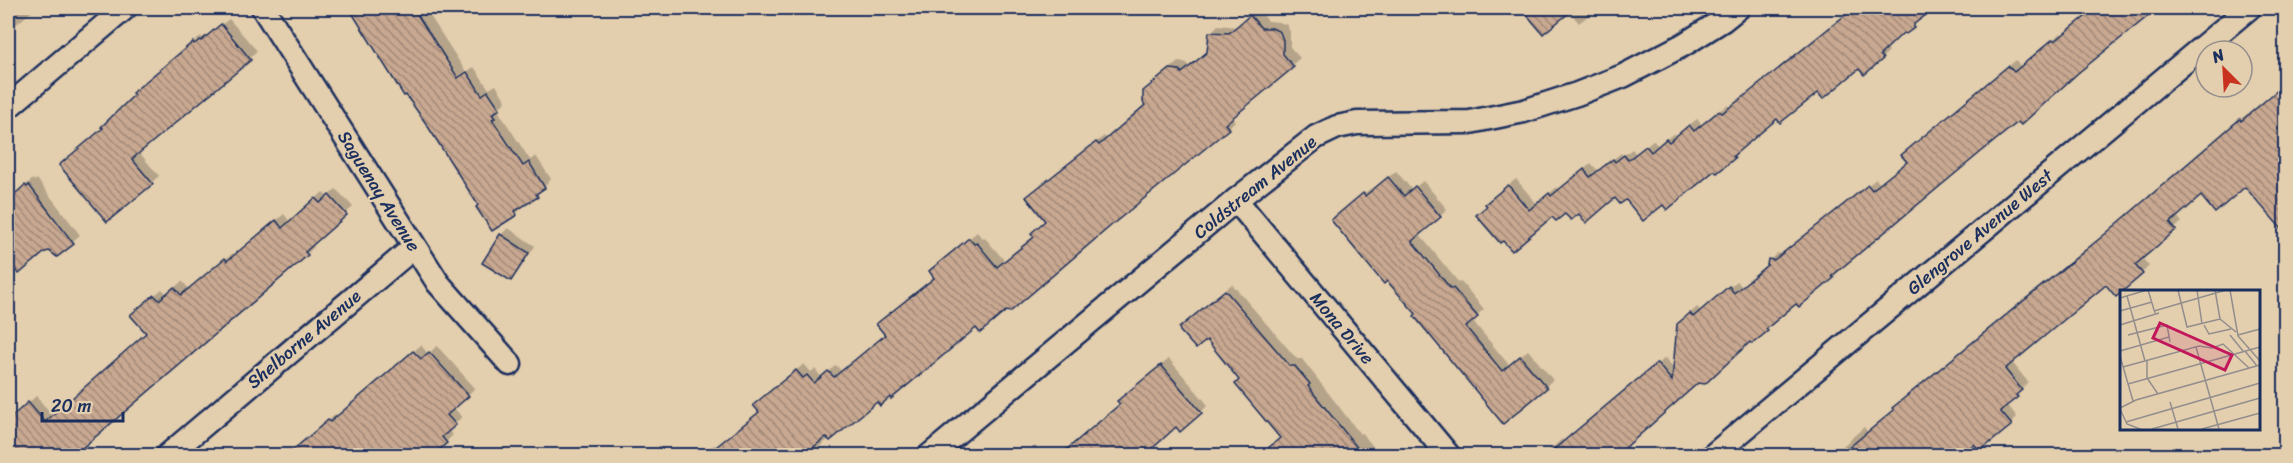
<svg xmlns="http://www.w3.org/2000/svg" width="2293" height="463" viewBox="0 0 2293 463" font-family="Sriracha,sans-serif">
<style>
.shadow{fill:#0003}
.building{fill:url(#building-back-hatch);stroke:#1b2f5e;stroke-width:1.5}
.lines{fill:none;stroke-linecap:round;stroke-linejoin:round}
.minor-casing{stroke:#1b2f5e;stroke-width:27}
.minor{stroke:#e3cead;stroke-width:22}
.labels{text-anchor:middle;stroke-width:4.5;stroke-linejoin:round;paint-order:stroke}
.street-label{font-size:18px;fill:#1b2f5e;stroke:#e3cead}
.inset-road{fill:none;stroke:#938e8d;stroke-width:1.5}
.view{fill:#c2185b;fill-opacity:0.15;stroke:#c2185b;stroke-width:3}
.inset-edge{fill:none;stroke:#1b2f5e;stroke-width:3}
</style>
<defs>
<pattern id="building-back-hatch" width="6" height="6" patternUnits="userSpaceOnUse" patternTransform="scale(1.5)"><rect width="6" height="6" fill="#c8a890"/><path d="M-1 5l2 2M0 0l6 6M5-1l2 2" fill="none" stroke="#a28979"/></pattern>
</defs>
<rect width="100%" height="100%" fill="#e3cead"/>
<filter id="ink" filterUnits="userSpaceOnUse"><feTurbulence type="fractalNoise" baseFrequency=".0167" numOctaves="2"/><feDisplacementMap in="SourceGraphic" scale="12" xChannelSelector="R" yChannelSelector="G"/><feConvolveMatrix kernelMatrix="1 2 1 2 8 2 1 2 1" color-interpolation-filters="sRGB"/></filter>
<g filter="url(#ink)">
<g class="shadow">
<path d="M8,8h28l-28,23z"/>
<path d="M351,8h74l41,64 8,-5 15,22 7,-4 10,16 -6,6 1,2 -2,3 31,48 6,-4 15,23 -14,17 -15,9 1,2 -7,7 -36,-9 -73,-112 -2,1z"/>
<path d="M1522,8h76l-19,15 -10,-12 -26,21z"/>
<path d="M1854,8h78l-19,19 -10,5 -17,15 3,4 -7,7 -23,9 -82,50 -38,32 2,1 -7,7 -70,46 -49,-8 -36,16 -14,1 -12,3 -64,-10 5,-8 22,-18 21,25 20,-17 2,3 32,-27 7,8 23,-18 2,3 9,-7 4,5 17,-14 5,6 16,-13 2,3 21,-17 5,6 25,-20 3,2 26,-19z"/>
<path d="M2096,8h59l-317,261 2,1 -7,7 -36,25 -25,20 2,1 -7,7 -17,10 -52,42 -85,74h-70l19,-17 2,2 101,-83 10,11 11,-52 11,-10 4,4 36,-30 5,6 27,-22 1,-5 7,-7 5,1 94,-75 4,5 28,-23 2,-13 106,-88 5,7 40,-34 2,3z"/>
<path d="M1258,9l10,12 11,1 8,3 3,7v15l10,11 -69,59 4,4 -7,7 -223,182 -29,16 -169,130h-106l13,-11 3,2 43,-36 2,-13 42,-34 7,8 4,-3 7,9 14,-13 5,6 46,-37 -2,-17 50,-40 3,-12 39,-33 5,6 2,-1 21,24 30,-25 12,-16 -12,-30 69,-54 2,3 41,-34 5,-21 26,-22 9,1 3,4 19,-16 2,-19 7,-7 20,2z"/>
<path d="M229,19l28,32 -119,100 21,25 -51,44 -4,-92 37,-42 60,-50 1,2 6,-4 1,1z"/>
<path d="M2248,113l-2,72 -45,9 -25,21 6,7 -40,36 7,8 -7,7 -36,10 -95,78 17,21 -21,22 10,13 -6,7 -46,32h-128l-2,-3 29,-26 4,5 245,-203z"/>
<path d="M1396,171l16,19 11,-9 24,28 -28,25 40,49 2,-1 23,27 -12,11 37,45 19,-15 25,30 -50,42 -163,-208 31,-26 2,2z"/>
<path d="M33,179l1,2 3,-2 43,56 -23,20 -8,-6 -41,15v-64z"/>
<path d="M336,189l17,18 -42,37 3,3 -16,16 -227,193h-63v-27l3,-3 -3,-5 28,-25 17,20 95,-83 -9,-25 23,-19 5,5 15,-13 7,8 44,-36 2,2 49,-41 6,8 33,-30 4,5z"/>
<path d="M508,228l27,18 -17,26 -7,7 -10,-44z"/>
<path d="M1232,284l65,75h5l58,75 2,-1 19,23h-105l6,-18 -41,-58 -34,-43 -19,-16z"/>
<path d="M421,345l7,9 9,-8 38,42 -21,20 8,9 -14,13 5,5 -7,7 -159,14 49,-42 2,2z"/>
<path d="M1169,359l39,46 -7,7 -25,13 -25,22 4,6 -2,3h-94l63,-52 4,-10z"/>
</g>
<g class="building">
<path d="M349,8h64l45,70 9,-6 15,23 6,-4 12,18 -8,5 3,4 -3,1 31,47 6,-4 16,26 -9,6 2,3 -23,14 2,4 -25,16 -16,-24 2,-2 -51,-80 -21,-30 -2,1z"/>
<path d="M1521,8h54l-32,26z"/>
<path d="M1854,8h81l-21,16v4l-8,6 -3,-1 -23,22 3,4 -19,16 -5,-6 -36,30 -5,-6 -38,30 -3,-4 -44,37 2,2 -18,15 -3,-2 -47,39 -4,-5 -20,16 -17,-21 -6,4 -5,-6 -29,25 -7,-9 -8,6 -6,-6 -9,7 -4,-4 -40,34 -9,-10 -3,2 -24,-28 11,-9 -2,-2 23,-19 21,25 20,-17 2,3 33,-27 6,8 23,-18 2,3 9,-7 4,5 18,-14 5,6 15,-13 3,3 20,-17 5,6 25,-20 3,2 25,-19z"/>
<path d="M2096,8h62l-80,65 -57,52 -3,-3 -37,30 -149,124 2,2 -35,29 -3,-3 -30,25 2,2 -16,13 -2,-2 -45,42 -7,-1 -82,73h-70l111,-93 15,18 5,-57 13,-11 3,4 36,-31 5,7 33,-28 1,-6 6,1 94,-75 4,5 35,-28 -6,-7 107,-89 6,6 39,-33 2,2z"/>
<path d="M1250,15l11,13h11l8,4 3,8v14l11,13 -69,57 4,5 -116,95 -103,88 -4,-1 -26,22 -4,-5 -85,71 -1,-2 -10,9 -3,-4 -47,39 -4,-4 -23,19h-98l54,-44 -6,-7 43,-35 7,8 4,-3 7,8 14,-12 6,6 51,-42 -9,-11 58,-46 -5,-7 40,-33 5,6 3,-1 20,24 37,-30 -3,-4 14,-12 -19,-24 70,-55 3,3 46,-40 -2,-3v-11l27,-22 10,1 2,3 25,-21 2,-20 20,1z"/>
<path d="M221,24l30,36 -119,99 21,25 -46,38 -48,-57 44,-37 -2,-1 33,-32 -2,-2 61,-51 1,2 6,-4 1,1z"/>
<path d="M2286,83v151l-41,-47 -30,26 -14,-17 -31,27 6,7 -41,35 8,9 -27,23 -10,-12 -101,84 17,21 -6,5 2,2 -18,14 12,14 -32,26 -6,-7 -14,12h-121l55,-46 -2,-2 212,-173 136,-116 1,2z"/>
<path d="M1388,177l16,19 11,-10 26,31 -29,24 39,48 2,-1 25,29 -12,10 36,44 18,-15 27,32 -44,36 -89,-108 2,-2 -29,-33 -3,3 -53,-64 32,-27 2,3z"/>
<path d="M25,185l2,2 2,-2 45,59 -17,13 -8,-6 -4,1 -26,22 -11,-13v-61z"/>
<path d="M329,195l18,20 -42,37 3,3 -235,201h-65v-36l20,-18 17,20 101,-89 -16,-18 24,-20 5,5 15,-13 7,8 44,-37 2,3 49,-41 6,8 33,-30 5,5z"/>
<path d="M500,234l29,19 -18,28 -29,-18z"/>
<path d="M1225,290l65,76h5l15,18 -2,2 10,13 46,57h-105l21,-18 -45,-54 4,-4 -32,-40 -11,9 -16,-18 -1,-3z"/>
<path d="M413,351l8,8 8,-7 40,44 -22,19 9,10 -14,12 5,6 -15,13h-146l42,-36 2,2z"/>
<path d="M1161,365l41,48 -22,19 -4,-5 -32,29h-85l61,-52 -3,-3z"/>
</g>
<g class="lines">
<defs>
<g id="minor">
<path d="M263,8l175,275 72,81"/>
<path d="M8,107l117,-99"/>
<path d="M1236,200l213,256"/>
<path d="M167,456l247,-209"/>
<path d="M929,456l307,-256 80,-63 21,-10 20,-4 113,-1 54,-11 53,-17 46,-18 60,-31 40,-25 15,-12"/>
<path d="M1712,456l537,-448"/>
</g>
</defs>
<use href="#minor" class="minor-casing"/>
<use href="#minor" class="minor"/>
</g>
</g>
<g class="labels">
<g class="street-label">
<text transform="translate(1255 187) rotate(-39)" y="6">Coldstream Avenue</text>
<text transform="translate(379 191) rotate(58)" y="6">Saguenay Avenue</text>
<text transform="translate(1980 232) rotate(-40)" y="6">Glengrove Avenue West</text>
<text transform="translate(1342 328) rotate(50)" y="6">Mona Drive</text>
<text transform="translate(304 339) rotate(-40)" y="6">Shelborne Avenue</text>
</g>
</g>
<g transform="translate(2120 290)">
<rect width="140" height="140" fill="#e3cead"/>
<path class="inset-road" d="M28,0l7,23M58,0l9,37 33,-8 16,13M77,0l5,34M95,0l5,29M110,0l8,46 22,25M7,6l18,65M0,8l27,-8M0,21l32,-9M34,21l72,-21M0,35l39,-12M84,35l5,9 22,-5M8,45l39,-10 3,17M110,45l13,16M118,45l22,-6M76,57l23,82M0,61l49,-14M125,61l12,15M0,66l13,45M27,71v17l11,16M3,77l76,-21 13,2 11,-4 26,24M8,94l132,-37M50,112l8,27M0,118l16,-8 124,-35M0,119l7,15 13,5M6,132l134,-39M32,139l108,-31M82,139l58,-16"/>
<path class="view" d="M40,33l72,32 -7,15 -72,-32z"/>
<rect width="140" height="140" class="inset-edge"/>
</g>
<rect width="2293" height="463" fill="none" stroke="#e3cead" stroke-width="30"/>
<rect x="15" y="15" width="2263" height="433" fill="none" stroke="#1b2f5e" stroke-width="2" filter="url(#ink)"/>
<g transform="translate(2224 69) rotate(336)"><circle r="28" fill="#e3cead" stroke="#938e8d" stroke-width="1.5"/>
<path d="M0-4.5L10 22L0 15L-10 22Z" fill="#c8321e"/>
<text y="-9" font-size="16" font-weight="bold" text-anchor="middle" fill="#1b2f5e">N</text>
</g>
<path d="M42 412v9h81v-9" fill="none" stroke="#1b2f5e" stroke-width="3"/>
<text x="51" y="412" font-size="18" fill="#1b2f5e" stroke="#e3cead" stroke-width="4.5" paint-order="stroke">20 m</text>
</svg>
